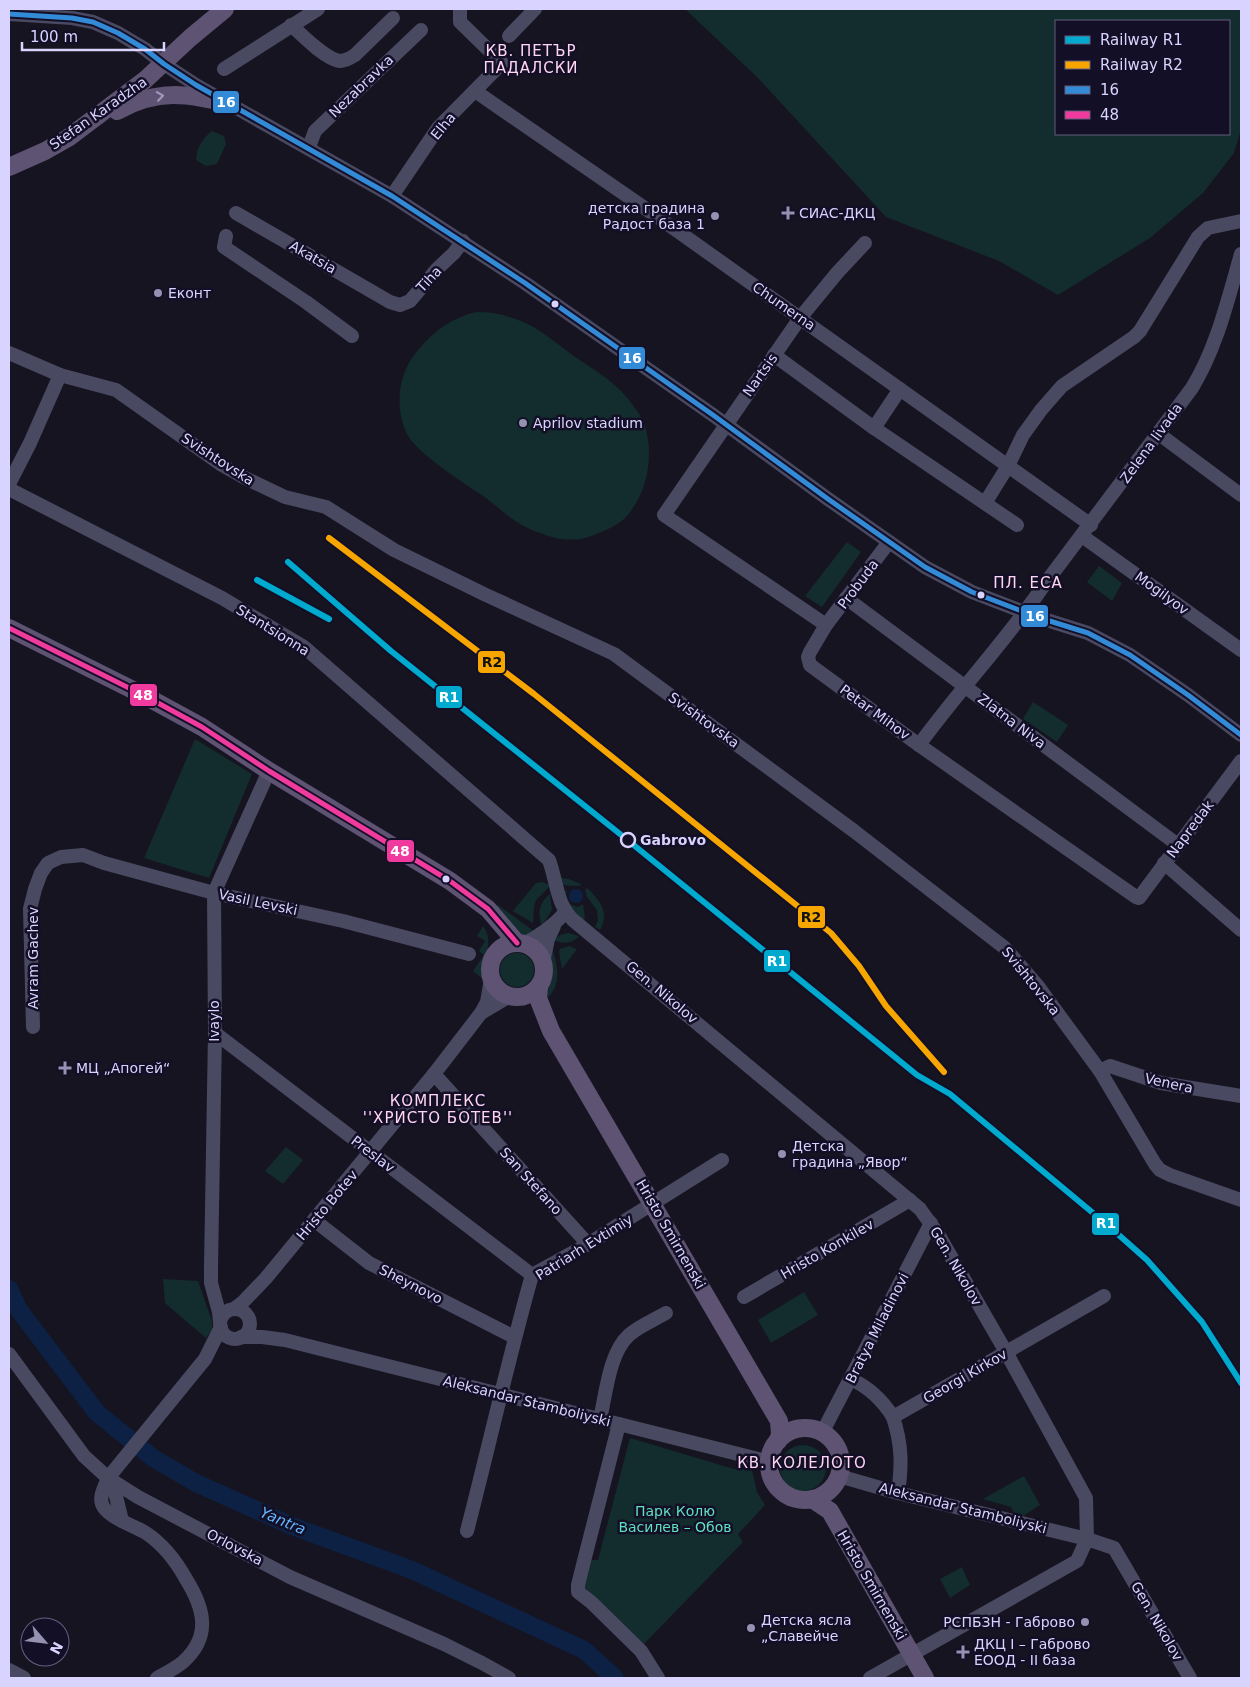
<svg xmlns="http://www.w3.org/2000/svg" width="1250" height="1687" viewBox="0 0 1250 1687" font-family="'DejaVu Sans',sans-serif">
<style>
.green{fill:#132c2d;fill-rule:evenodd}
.water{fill:#0d2144}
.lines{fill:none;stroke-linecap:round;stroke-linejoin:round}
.river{stroke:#0d2144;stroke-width:18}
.minor{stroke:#4a4962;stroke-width:14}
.major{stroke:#5e5373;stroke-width:18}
.bus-1-casing{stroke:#130f26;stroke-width:9}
.bus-2-casing{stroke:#130f26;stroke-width:9}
.bus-1{stroke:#338bd7;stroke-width:5}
.bus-2{stroke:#f13a9d;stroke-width:5}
.rail-1-casing{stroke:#130f26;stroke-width:10}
.rail-2-casing{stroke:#130f26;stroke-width:10}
.rail-1{stroke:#00a9ce;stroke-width:6}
.rail-2{stroke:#f7a600;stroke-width:6}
.oneway{stroke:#a29ac0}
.poi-dot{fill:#9591b1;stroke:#130f26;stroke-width:2}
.bus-dot{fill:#d9d4ff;stroke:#130f26;stroke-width:2}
.stop-dot{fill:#130f26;stroke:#d9d4ff;stroke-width:2.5}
.labels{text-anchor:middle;stroke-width:5;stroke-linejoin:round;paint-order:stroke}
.street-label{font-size:14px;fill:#d9d4ff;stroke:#130f26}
.poi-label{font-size:14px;fill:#d9d4ff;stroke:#130f26;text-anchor:start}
.stop-label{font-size:14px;font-weight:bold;fill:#d9d4ff;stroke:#130f26;text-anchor:start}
.park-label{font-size:14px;fill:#5fe0c0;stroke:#130f26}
.neighbourhood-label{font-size:15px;letter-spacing:1px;fill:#ffd6f0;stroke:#130f26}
.water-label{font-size:15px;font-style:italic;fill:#62b6ff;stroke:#130f26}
.line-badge{stroke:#130f26;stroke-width:2}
.badge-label{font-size:14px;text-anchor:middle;font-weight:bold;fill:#fff}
.pale-badge-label{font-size:14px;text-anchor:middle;font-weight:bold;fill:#111}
</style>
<rect width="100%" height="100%" fill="#161421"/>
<g class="green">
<path d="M685,9h556v120l-7,24 -31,40 -53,45 -92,57 -59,-34 -113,-44 -127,-138zM1056,21h173v113h-173z"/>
<path d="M212,131l12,5 2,8 -9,20 -11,2 -10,-6c1,-13 6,-21 16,-29z"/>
<path d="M477,312c16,0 29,3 44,9 18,7 34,21 50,33 21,15 46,28 61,50 6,8 12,17 14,26 8,30 0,67 -22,89 -9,8 -22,13 -33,17 -14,6 -34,4 -48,-2 -7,-2 -14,-5 -21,-9 -13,-7 -24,-18 -36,-27 -19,-13 -70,-45 -79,-64 -13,-27 -9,-61 11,-84 16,-19 34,-33 59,-38z"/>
<path d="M847,542l14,10 -39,55 -17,-11z"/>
<path d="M1099,566l23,17 -10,18 -25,-19z"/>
<path d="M1033,702l35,23 -11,17 -34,-23z"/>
<path d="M195,739l57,35 -43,104 -65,-20z"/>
<path d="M561,878l8,1 12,5 -1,2 -22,-1z"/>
<path d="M542,882l6,2 1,3 -13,13 -2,7 -1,16 -20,-12 23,-28z"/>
<path d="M587,888c13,12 23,25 13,42l-5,-3 3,-6 -1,-11 -10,-13 -2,-7z"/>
<path d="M560,890l7,1 -2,4 4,9 9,3 5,-3 2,14 -2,5 -11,-9z"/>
<path d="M550,894l2,16 -10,16c-5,-12 -3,-24 8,-32z"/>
<path d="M498,905l37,27 -13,5 -26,-29z"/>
<path d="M483,926c13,17 -2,35 0,53l-10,-8 11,-16 -5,-4 6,-10 -8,-5z"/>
<path d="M568,933l11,3c-7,8 -16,8 -26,4l7,-5z"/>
<path d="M551,946c7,18 12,40 -6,54 0,-12 3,-14 5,-25 2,-11 -3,-15 1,-29z"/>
<path d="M569,946l8,3 -15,20 -3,-17 1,-3z"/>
<circle cx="517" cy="970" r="17"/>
<path d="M286,1147l17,13 -20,24 -18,-13z"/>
<path d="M163,1279l35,2 14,40v9l-6,8 -41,-35z"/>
<path d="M804,1292l14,23 -47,28 -13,-23z"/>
<path d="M630,1438l104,31 18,1 5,22 8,13 -27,29 5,8 -102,105 -58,-61 5,-26h10z"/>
<circle cx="803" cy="1468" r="23"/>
<path d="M1024,1476l16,29 -17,11 -9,-3 -3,-6 -28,-8z"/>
<path d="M962,1567l8,18 -20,13 -10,-19z"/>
</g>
<circle class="water" cx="576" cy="896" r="7"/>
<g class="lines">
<path class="river" d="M9,1289l10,21 78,103 56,45 43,25 96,43 120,44 172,80 31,28"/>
<g class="minor">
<path d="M9,14l63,4 21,4 25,11 27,16 19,15 32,21 196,111 133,87 188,132 115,84 97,68 47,25 65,25 51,16 42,22 58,40 53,40"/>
<path d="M291,25c11,10 34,34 49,36 6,0 10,-3 15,-6l38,-37"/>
<path d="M509,36l26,-27"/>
<path d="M224,69l94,-60"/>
<path d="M475,91l187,129 429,305"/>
<path d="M309,147l6,-16 106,-101"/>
<path d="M392,196l46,-68 64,-65 -42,-41v-13"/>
<path d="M236,213l154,89 10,3 10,-4 27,-32 17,-16 9,-12"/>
<path d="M226,236l-2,11 82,55 46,34"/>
<path d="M9,353l51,22 56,15 106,75 23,13 40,19 41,10 68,43 92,45 128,59 240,177 151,117 32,37 63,86 55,93 5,6 10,5 71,25"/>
<path d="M774,355l100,73 143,97"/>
<path d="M874,428l26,-39"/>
<path d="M1159,434l82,61"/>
<path d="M9,484l21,-41 30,-68"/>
<path d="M9,489l213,109 82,49 245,213c8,22 7,43 24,60l347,289 18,25 68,118 80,146 1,41 27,9 76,130"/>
<path d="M985,503l23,-37 15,-31 18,-25 21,-24 72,-49 6,-6 58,-94 10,-9 33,-7"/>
<path d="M1082,536l159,114"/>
<path d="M889,542l-63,83 -16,27 -2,5 2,8 109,80 217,152 3,1 102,-137"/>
<path d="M846,598l332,247"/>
<path d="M826,625l-162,-110 136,-197 37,-45 28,-30"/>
<path d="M919,745c40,-55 87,-104 125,-160l148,-197c25,-41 36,-89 49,-134"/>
<path d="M1164,863l77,67"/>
<path d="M523,944c17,-8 30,-18 43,-32"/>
<path d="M543,963l5,-24 6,-13"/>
<path d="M481,1013l29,-17"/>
<path d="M33,1027l-3,-118 5,-20 6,-16 7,-10 13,-6 22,-2 21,8 110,30 129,28 126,33"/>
<path d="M215,1033l317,242"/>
<path d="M1100,1071l10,-5 51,17 80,13"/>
<path d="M434,1074l154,170"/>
<path d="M314,1220l55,43 145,74"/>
<path d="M744,1297l166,-97"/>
<path d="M234,1309l9,-7 23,-24 168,-204 47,-61 6,-11 4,-23"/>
<circle cx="235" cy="1324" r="15"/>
<path d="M220,1322l-1,-10 -8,-29v-16l4,-234 -1,-140 55,-122"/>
<path d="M241,1337h21l23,3 485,122"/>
<path d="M9,1354l75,102 24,22 30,19 152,80 154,67 38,19 27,15"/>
<path d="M851,1379c17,8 32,22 42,38"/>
<path d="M600,1419c6,-25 9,-66 29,-84 10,-9 25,-15 37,-22"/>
<path d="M619,1424l-35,137 -6,24v7l13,10 50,49 17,27"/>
<path d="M822,1433l109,-210"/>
<path d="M839,1476l59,17 189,46 -10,22 -207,117"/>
<path d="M108,1478l8,18 6,25"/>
<path d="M898,1493c4,-28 4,-48 -5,-76l211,-121"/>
<path d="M467,1531c22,-85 41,-171 65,-256l56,-31 134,-84"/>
<path d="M9,1670l15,8"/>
<path d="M157,1678c9,-5 19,-10 26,-16 29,-26 21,-54 3,-83 -10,-18 -22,-34 -40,-46 -11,-7 -40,-16 -44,-29 -3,-8 3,-18 6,-26l97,-119 16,-32"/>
</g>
<g class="major">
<path d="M117,111c42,-23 69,-17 114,-7"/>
<path d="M9,167l36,-16 23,-13 77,-58 45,-42 35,-29"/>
<path d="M9,628l138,69 55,30 67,44 181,110 38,28 29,34"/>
<circle cx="517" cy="970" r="27"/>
<path d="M539,986l-1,12 13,33 228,390 1,13 -2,7"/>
<circle cx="805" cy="1464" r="36"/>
<path d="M812,1499l18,12 95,167"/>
</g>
<defs>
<path id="bus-1" d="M9,14l63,4 21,4 25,11 27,16 19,15 32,21 196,111 133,87 188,132 115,84 97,68 47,25 65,25 51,16 42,22 58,40 53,40"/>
<path id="bus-2" d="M9,628l138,69 55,30 67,44 181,110 38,28 29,34"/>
</defs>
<use href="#bus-1" class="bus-1-casing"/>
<use href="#bus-2" class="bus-2-casing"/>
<use href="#bus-1" class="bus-1"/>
<use href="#bus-2" class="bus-2"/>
<defs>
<g id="rail-1">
<path d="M288,562l103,89 234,187 292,237 33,19 161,134 36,32 55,62 39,61"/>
<path d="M257,580l72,39"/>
</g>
<path id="rail-2" d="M329,538l205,156 297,239 28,33 27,40 58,66"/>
</defs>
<use href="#rail-1" class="rail-1-casing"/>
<use href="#rail-2" class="rail-2-casing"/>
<use href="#rail-1" class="rail-1"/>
<use href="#rail-2" class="rail-2"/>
</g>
<defs><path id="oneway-chevron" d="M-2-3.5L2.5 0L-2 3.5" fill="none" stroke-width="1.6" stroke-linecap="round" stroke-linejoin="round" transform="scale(1.25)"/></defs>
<use class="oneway" href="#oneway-chevron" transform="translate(160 96) rotate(-8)"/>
<g class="poi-dot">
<path d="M785.5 205.5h5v5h5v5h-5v5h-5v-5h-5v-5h5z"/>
<circle cx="715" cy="216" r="5"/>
<circle cx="158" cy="293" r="5"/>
<circle cx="523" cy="423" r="5"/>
<path d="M62.5 1060.5h5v5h5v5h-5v5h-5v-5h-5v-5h5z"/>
<circle cx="782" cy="1154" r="5"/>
<circle cx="1085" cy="1622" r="5"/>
<circle cx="751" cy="1628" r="5"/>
<path d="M960.5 1644.5h5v5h5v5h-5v5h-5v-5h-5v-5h5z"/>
</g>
<g class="bus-dot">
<circle cx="555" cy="304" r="4.5"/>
<circle cx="981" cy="595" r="4.5"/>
<circle cx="446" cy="879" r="4.5"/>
</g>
<circle class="stop-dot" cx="628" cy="840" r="7"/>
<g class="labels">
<g class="street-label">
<text transform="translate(361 86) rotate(-44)" y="5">Nezabravka</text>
<text transform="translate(98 113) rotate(-35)" y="5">Stefan Karadzha</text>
<text transform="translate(443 126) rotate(-50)" y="5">Elha</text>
<text transform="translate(313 257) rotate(30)" y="5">Akatsia</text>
<text transform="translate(429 279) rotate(-47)" y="5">Tiha</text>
<text transform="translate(784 306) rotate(35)" y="5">Chumerna</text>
<text transform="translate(760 375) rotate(-55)" y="5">Nartsis</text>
<text transform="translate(1151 443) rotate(-54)" y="5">Zelena livada</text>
<text transform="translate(218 459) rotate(33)" y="5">Svishtovska</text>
<text transform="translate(858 584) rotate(-53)" y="5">Probuda</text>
<text transform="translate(1162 593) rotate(36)" y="5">Mogilyov</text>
<text transform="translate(273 630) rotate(32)" y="5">Stantsionna</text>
<text transform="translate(875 712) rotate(36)" y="5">Petar Mihov</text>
<text transform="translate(704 720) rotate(36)" y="5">Svishtovska</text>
<text transform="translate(1012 721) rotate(37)" y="5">Zlatna Niva</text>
<text transform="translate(1190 829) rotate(-53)" y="5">Napredak</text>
<text transform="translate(258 902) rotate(12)" y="5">Vasil Levski</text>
<text transform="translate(33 958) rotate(-90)" y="5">Avram Gachev</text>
<text transform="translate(1031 981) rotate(51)" y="5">Svishtovska</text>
<text transform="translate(662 992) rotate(40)" y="5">Gen. Nikolov</text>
<text transform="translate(214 1021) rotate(-90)" y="5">Ivaylo</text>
<text transform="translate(1169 1083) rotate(12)" y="5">Venera</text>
<text transform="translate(373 1154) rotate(37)" y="5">Preslav</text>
<text transform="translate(531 1181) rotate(48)" y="5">San Stefano</text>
<text transform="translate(327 1205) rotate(-50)" y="5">Hristo Botev</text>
<text transform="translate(671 1234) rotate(60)" y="5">Hristo Smirnenski</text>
<text transform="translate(584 1247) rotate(-32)" y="5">Patriarh Evtimiy</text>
<text transform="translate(827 1249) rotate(-30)" y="5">Hristo Konkilev</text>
<text transform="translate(956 1266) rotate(60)" y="5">Gen. Nikolov</text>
<text transform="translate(411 1284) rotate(27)" y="5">Sheynovo</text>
<text transform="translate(877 1328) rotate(-63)" y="5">Bratya Miladinovi</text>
<text transform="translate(965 1376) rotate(-30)" y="5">Georgi Kirkov</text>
<text transform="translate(527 1401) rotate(14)" y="5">Aleksandar Stamboliyski</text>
<text transform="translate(963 1508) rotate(14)" y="5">Aleksandar Stamboliyski</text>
<text transform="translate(235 1547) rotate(28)" y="5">Orlovska</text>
<text transform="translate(872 1585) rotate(60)" y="5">Hristo Smirnenski</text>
<text transform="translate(1157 1621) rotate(60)" y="5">Gen. Nikolov</text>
</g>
<g class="poi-label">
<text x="705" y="213" text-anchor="end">детска градина<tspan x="705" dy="16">Радост база 1</tspan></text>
<text x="799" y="218">СИАС-ДКЦ</text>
<text x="168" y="298">Еконт</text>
<text x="533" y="428">Aprilov stadium</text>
<text x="76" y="1073">МЦ „Апогей“</text>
<text x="792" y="1151">Детска<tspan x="792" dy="16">градина „Явор“</tspan></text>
<text x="761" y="1625">Детска ясла<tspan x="761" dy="16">„Славейче</tspan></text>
<text x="1075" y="1627" text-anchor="end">РСПБЗН - Габрово</text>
<text x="974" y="1649">ДКЦ І – Габрово<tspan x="974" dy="16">ЕООД - II база</tspan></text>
</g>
<g class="stop-label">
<text x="640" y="845">Gabrovo</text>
</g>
<g class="park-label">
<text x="675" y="1516">Парк Колю<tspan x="675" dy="16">Василев – Обов</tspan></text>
</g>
<g class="neighbourhood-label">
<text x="531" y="56">КВ. ПЕТЪР<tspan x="531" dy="17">ПАДАЛСКИ</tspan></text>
<text x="1028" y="588">ПЛ. ЕСА</text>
<text x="438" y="1106">КОМПЛЕКС<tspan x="438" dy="17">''ХРИСТО БОТЕВ''</tspan></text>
<text x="802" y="1468">КВ. КОЛЕЛОТО</text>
</g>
<g class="water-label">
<text transform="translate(283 1521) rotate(23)" y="5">Yantra</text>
</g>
</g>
<g class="line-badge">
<rect x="212" y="90" width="28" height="24" rx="5" fill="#338bd7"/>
<rect x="618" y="346" width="28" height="24" rx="5" fill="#338bd7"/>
<rect x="1020" y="604" width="29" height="24" rx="5" fill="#338bd7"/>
<rect x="477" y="650" width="29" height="24" rx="5" fill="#f7a600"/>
<rect x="129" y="683" width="29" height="24" rx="5" fill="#f13a9d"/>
<rect x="435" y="685" width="28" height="24" rx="5" fill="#00a9ce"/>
<rect x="386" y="839" width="29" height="24" rx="5" fill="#f13a9d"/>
<rect x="797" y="905" width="29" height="24" rx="5" fill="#f7a600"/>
<rect x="763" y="949" width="28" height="24" rx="5" fill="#00a9ce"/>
<rect x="1091" y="1212" width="29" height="24" rx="5" fill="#00a9ce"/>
</g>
<g class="badge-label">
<text x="226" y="107">16</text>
<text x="632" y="363">16</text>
<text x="1035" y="621">16</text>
<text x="143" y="700">48</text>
<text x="449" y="702">R1</text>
<text x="400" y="856">48</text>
<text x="777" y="966">R1</text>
<text x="1106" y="1228">R1</text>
</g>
<g class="pale-badge-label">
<text x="492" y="667">R2</text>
<text x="811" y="922">R2</text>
</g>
<rect width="1250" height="1687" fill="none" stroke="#d9d4ff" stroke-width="20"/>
<rect x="1055" y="20" width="175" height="115" fill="#130f26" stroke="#625e7d"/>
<rect x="1065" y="36" width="25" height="8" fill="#00a9ce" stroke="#625e7d"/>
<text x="1100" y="45" font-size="15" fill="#d9d4ff">Railway R1</text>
<rect x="1065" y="61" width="25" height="8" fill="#f7a600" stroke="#625e7d"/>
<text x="1100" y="70" font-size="15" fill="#d9d4ff">Railway R2</text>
<rect x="1065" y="86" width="25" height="8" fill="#338bd7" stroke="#625e7d"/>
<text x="1100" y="95" font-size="15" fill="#d9d4ff">16</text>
<rect x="1065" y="111" width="25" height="8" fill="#f13a9d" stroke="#625e7d"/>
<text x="1100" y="120" font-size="15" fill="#d9d4ff">48</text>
<g transform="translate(45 1642) rotate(118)"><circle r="24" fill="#130f26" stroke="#625e7d"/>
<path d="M0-4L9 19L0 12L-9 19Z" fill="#9591b1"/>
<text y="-8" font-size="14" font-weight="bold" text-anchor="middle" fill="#d9d4ff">N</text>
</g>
<path d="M22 42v8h142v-8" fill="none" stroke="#d9d4ff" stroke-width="2.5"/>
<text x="30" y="42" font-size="15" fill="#d9d4ff" stroke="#130f26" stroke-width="4" paint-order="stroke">100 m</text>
</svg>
